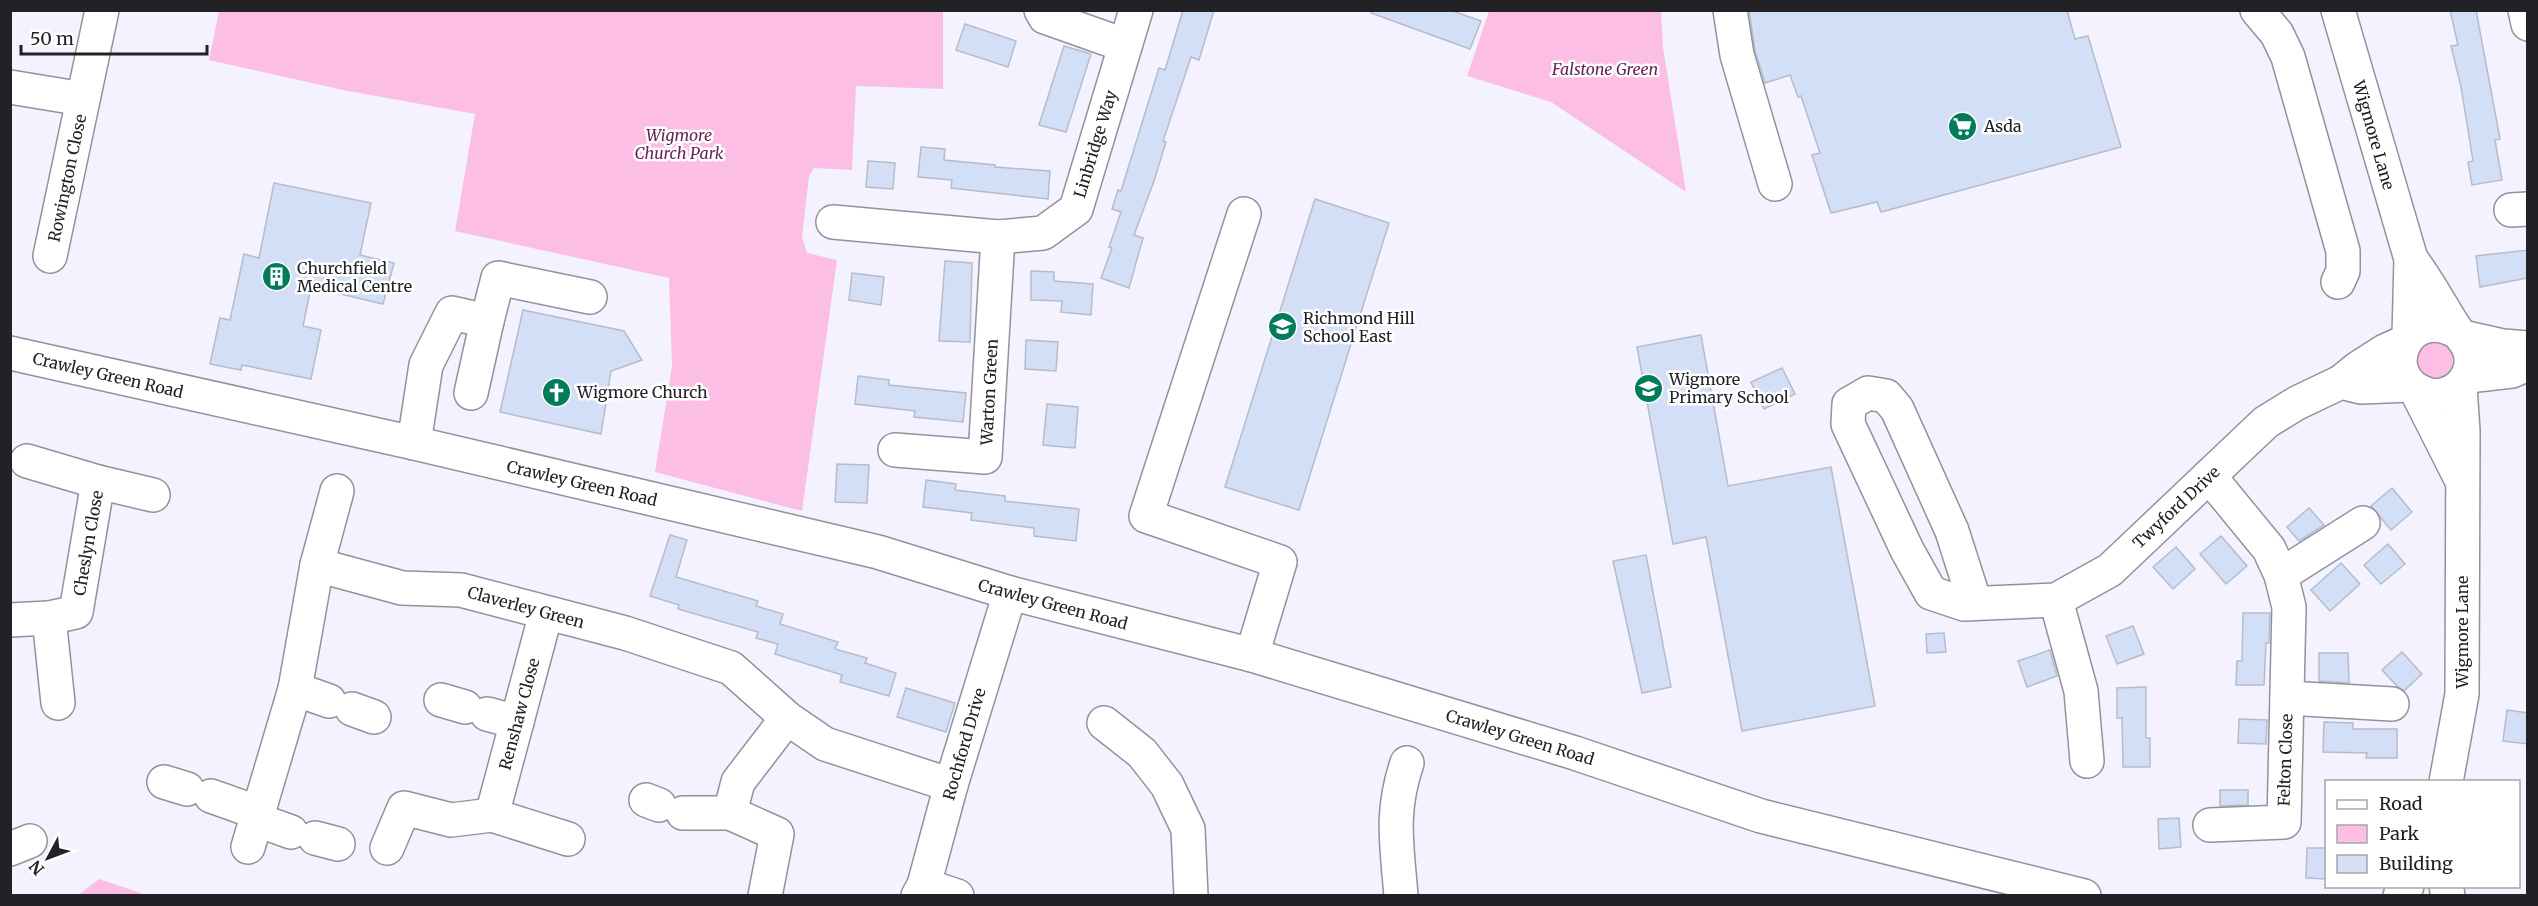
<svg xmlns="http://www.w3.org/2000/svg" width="2538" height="906" viewBox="0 0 2538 906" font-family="Merriweather,serif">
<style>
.green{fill:#fdbee6}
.building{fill:#d3dff7;stroke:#b6bcc9;stroke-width:1.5}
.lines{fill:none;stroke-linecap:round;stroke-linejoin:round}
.minor-casing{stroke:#93919e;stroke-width:36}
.minor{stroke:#fff;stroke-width:33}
.labels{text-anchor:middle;stroke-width:5;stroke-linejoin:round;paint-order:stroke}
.park-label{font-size:16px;font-style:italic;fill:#682155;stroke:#fff}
.poi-label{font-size:16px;fill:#212126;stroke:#fff;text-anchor:start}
.street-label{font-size:16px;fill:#212126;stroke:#fff}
</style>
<rect width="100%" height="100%" fill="#f3f2fe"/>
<g class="green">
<path d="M219,11h724v78l-87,-3 -4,84 -38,-2 -5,8 -7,61 5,16 30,7 -35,251 -147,-39 17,-106 -3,-88 -214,-47 20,-117 -132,-24 -134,-30z"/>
<path d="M1489,11h172l2,36 23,145 -135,-90 -84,-26z"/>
<circle cx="2436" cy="360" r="19"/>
<path d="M99,879l48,16h-69z"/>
</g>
<g class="building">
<path d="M1183,10h31l-15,50 -8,-3 -28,84 3,1 -12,39 -20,54 9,3 -14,50 -28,-10 11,-30 -3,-1 12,-35 -9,-3 6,-19 3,1 38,-123 6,2z"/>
<path d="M1371,10h79l31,11 -11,28 -99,-36z"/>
<path d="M1749,10h318l8,29 13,-3 33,111 -240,65 -4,-10 -46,11 -19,-58 8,-2 -19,-57 -3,1 -8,-22 -25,8 -10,-32z"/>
<path d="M2450,10h26l24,129 -5,1 7,40 -30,5 -4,-23 5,-1 -12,-74 -10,-41 7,-1z"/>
<path d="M965,24l51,17 -8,26 -52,-17z"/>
<path d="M1064,46l27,8 -25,78 -27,-7z"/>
<path d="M921,147l24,2 -1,11 51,5v2l55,4 -2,28 -97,-11 1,-8 -34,-3z"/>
<path d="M868,161l27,2 -2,26 -27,-2z"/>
<path d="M274,183l97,20 -11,52 34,8 -11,41 -72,-17 -8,39 18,4 -10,49 -69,-14 -1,5 -31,-6 10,-46 10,2 14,-66 15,4z"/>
<path d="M1315,199l74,24 -90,287 -74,-23z"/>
<path d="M2528,250v28l-48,9 -4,-31z"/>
<path d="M945,261l27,2 -2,79 -31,-1z"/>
<path d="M1031,271l23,1v9l39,3 -2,31 -30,-3 1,-11 -31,-1z"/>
<path d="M852,273l32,4 -3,28 -32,-5z"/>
<path d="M523,310l101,21 18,29 -31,11 -10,63 -101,-22z"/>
<path d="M1701,335l27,151 103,-19 44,239 -133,25 -36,-194 -33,7 -36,-197z"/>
<path d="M1026,340l32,2 -2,29 -31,-2z"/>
<path d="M1782,368l13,26 -31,15 -13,-27z"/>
<path d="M858,376l31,4v5l77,8 -3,29 -49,-5 1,-6 -60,-7z"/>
<path d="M1047,404l31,3 -3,41 -32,-3z"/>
<path d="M837,464l32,1 -2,38 -32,-1z"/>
<path d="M926,480l30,4 -1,6 50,6v5l74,8 -3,32 -42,-5v-8l-63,-8 1,-7 -49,-6z"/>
<path d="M2392,488l20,24 -21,18 -20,-24z"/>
<path d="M2309,508l15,17 -25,16 -12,-14z"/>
<path d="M670,535l17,5 -11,37 82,24 -2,5 27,8 -3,10 58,18 -3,7 32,9 -2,5 31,10 -7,23 -49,-14 2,-7 -67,-21 3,-10 -22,-6 2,-6 -80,-23 1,-4 -29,-9z"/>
<path d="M2221,536l26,30 -21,18 -26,-30z"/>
<path d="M2388,544l17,20 -24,20 -17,-19z"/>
<path d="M2176,547l19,22 -22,20 -20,-22z"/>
<path d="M1646,555l25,132 -29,6 -29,-132z"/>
<path d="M2341,563l19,21 -30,27 -19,-21z"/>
<path d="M2243,613h27l-1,30h-3l-2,42h-28l1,-24h5z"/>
<path d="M2133,626l11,28 -27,10 -11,-28z"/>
<path d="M1944,633l2,19 -19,1 -1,-19z"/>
<path d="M2050,650l7,26 -30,11 -9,-26z"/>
<path d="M2402,652l20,22 -18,17 -7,-5 -15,-16z"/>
<path d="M2319,653h29l1,30 -30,-2z"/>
<path d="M2146,687v51h4v29h-27l-1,-49h-5v-30z"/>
<path d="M906,688l49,15 -9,29 -49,-15z"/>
<path d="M2507,710l21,3v31l-25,-3z"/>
<path d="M2239,719l28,1 -1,24 -28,-1z"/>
<path d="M2324,722l29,1v6h44v29h-31l1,-5 -44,-1z"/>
<path d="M2220,790h28v15l-28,1z"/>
<path d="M2179,818l2,29 -22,2 -1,-30z"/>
<path d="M2307,848h19v31l-20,-1z"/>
</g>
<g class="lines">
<defs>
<g id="minor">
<path d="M1041,10l4,7 79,28"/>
<path d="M1730,10l7,45 38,129"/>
<path d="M2257,10l20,24 11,23 55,194v20l-5,11"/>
<path d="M2338,10l73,249 -2,77"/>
<path d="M2525,10l3,14"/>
<path d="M10,87l73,12"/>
<path d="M2511,210l17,-1"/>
<path d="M1244,214l-98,302 134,46 -28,93"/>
<path d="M833,222l165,15 45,-4 33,-24 60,-199"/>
<path d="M50,256l52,-246"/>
<path d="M2411,259c16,21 28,44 42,66 6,10 14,16 17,27 3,12 -1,25 -10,34 -8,8 -23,12 -34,8 -51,-18 -19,-91 31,-62"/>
<path d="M487,321l11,-43 92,19"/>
<path d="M2463,337l40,9 25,2"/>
<path d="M10,353l404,90 464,109 132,41 242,62 323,98 186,63 323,80"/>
<path d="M2468,376l44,-5 16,-7"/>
<path d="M2341,382l20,5 49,-2"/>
<path d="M2416,390l45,89"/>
<path d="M414,443l12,-78 26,-52 35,8 -16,72"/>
<path d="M895,450l90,7 13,-220"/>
<path d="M2209,476l60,73 12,26 8,32 -5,215 -74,3"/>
<path d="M98,482l55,13"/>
<path d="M317,565l20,-74"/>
<path d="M2281,575l82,-52"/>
<path d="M2056,600l25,91 6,70"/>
<path d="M1975,603l-23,-72 -55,-122 -11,-13 -18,-3 -19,11 -1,20 59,126 24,43 33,11 92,-4 54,-30 156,-148 31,-19 44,-21 16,-13 28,-18 20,-9"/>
<path d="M49,618l9,85"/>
<path d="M10,620l39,-2 27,-6 22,-130 -71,-21"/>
<path d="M295,689l34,12"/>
<path d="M2287,698l105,6"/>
<path d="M441,700l24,7"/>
<path d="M352,709l22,8"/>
<path d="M487,714l30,8"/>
<path d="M1104,723l38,30 25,32 21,44 3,67"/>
<path d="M164,782l23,7"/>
<path d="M2446,782l16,-88 1,-263 -3,-45"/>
<path d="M211,796l45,16"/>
<path d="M646,800l13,5"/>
<path d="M683,813h47"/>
<path d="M492,815l54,-202"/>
<path d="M255,819l36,13"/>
<path d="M315,838l23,6"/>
<path d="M248,847l47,-158 22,-124 85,23 59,2 164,43 106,35 56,50 38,26 126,41"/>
<path d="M387,848l17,-40 47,12 41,-5 76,24"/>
<path d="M10,849l20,-8"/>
<path d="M924,885l33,11"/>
<path d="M2446,886l2,10"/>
<path d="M765,896l12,-62 -47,-21 8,-31 49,-64"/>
<path d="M918,896l6,-11 27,-100 59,-192"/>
<path d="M1401,896c-4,-51 -11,-83 6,-133"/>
<path d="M2400,896l7,-10"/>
</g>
</defs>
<use href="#minor" class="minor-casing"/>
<use href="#minor" class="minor"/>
</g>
<defs>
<symbol id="supermarket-disc" viewBox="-11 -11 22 22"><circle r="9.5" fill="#007c5b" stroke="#fff"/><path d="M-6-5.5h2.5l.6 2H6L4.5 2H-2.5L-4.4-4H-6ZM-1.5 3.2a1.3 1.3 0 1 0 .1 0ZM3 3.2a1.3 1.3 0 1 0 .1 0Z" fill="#fff"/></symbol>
<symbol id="building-disc" viewBox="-11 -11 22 22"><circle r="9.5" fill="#007c5b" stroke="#fff"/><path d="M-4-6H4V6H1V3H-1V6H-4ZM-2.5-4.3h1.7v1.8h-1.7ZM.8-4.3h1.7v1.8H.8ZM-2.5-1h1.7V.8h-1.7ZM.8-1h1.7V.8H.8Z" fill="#fff"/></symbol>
<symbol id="school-disc" viewBox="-11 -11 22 22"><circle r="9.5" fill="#007c5b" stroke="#fff"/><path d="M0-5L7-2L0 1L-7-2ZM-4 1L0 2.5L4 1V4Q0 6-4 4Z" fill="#fff"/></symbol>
<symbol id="church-disc" viewBox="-11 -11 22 22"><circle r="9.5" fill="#007c5b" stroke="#fff"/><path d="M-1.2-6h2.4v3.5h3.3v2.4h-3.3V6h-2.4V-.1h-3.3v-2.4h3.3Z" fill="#fff"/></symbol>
</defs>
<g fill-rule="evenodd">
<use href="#supermarket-disc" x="1946" y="110" width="33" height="33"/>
<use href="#building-disc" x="260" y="260" width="33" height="33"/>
<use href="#school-disc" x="1266" y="310" width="33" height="33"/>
<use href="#school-disc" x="1632" y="372" width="33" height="33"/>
<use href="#church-disc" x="540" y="376" width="33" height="33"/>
</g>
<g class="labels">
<g class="park-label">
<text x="1605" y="75">Falstone Green</text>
<text x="679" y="141">Wigmore<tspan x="679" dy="18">Church Park</tspan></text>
</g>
<g class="poi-label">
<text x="1984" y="132">Asda</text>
<text x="297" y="274">Churchfield<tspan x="297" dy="18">Medical Centre</tspan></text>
<text x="1303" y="324">Richmond Hill<tspan x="1303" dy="18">School East</tspan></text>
<text x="1669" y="385">Wigmore<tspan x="1669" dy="18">Primary School</tspan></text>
<text x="577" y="398">Wigmore Church</text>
</g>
<g class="street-label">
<text transform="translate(2374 135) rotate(74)" y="6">Wigmore Lane</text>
<text transform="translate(1095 144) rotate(-73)" y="6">Linbridge Way</text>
<text transform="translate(67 178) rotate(-78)" y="6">Rowington Close</text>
<text transform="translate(108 375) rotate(13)" y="6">Crawley Green Road</text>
<text transform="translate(989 392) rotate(-87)" y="6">Warton Green</text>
<text transform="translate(582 483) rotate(13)" y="6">Crawley Green Road</text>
<text transform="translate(2176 507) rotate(-43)" y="6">Twyford Drive</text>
<text transform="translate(88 543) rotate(-80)" y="6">Cheslyn Close</text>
<text transform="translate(1053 604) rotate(15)" y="6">Crawley Green Road</text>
<text transform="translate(526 607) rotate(15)" y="6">Claverley Green</text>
<text transform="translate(2462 632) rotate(-90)" y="6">Wigmore Lane</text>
<text transform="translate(519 714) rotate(-75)" y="6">Renshaw Close</text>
<text transform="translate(1520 737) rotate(17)" y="6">Crawley Green Road</text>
<text transform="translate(964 744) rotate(-74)" y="6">Rochford Drive</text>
<text transform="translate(2285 760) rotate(-88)" y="6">Felton Close</text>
</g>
</g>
<rect width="2538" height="906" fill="none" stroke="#212126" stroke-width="24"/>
<rect x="2325" y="780" width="195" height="108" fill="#ffffff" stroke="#a6a6a8" stroke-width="1.5"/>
<rect x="2337" y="800" width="30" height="9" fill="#ffffff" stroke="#a6a6a8" stroke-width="1.5"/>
<text x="2379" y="810" font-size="18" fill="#212126">Road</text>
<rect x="2337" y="825" width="30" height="18" fill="#fdbee6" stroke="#a6a6a8" stroke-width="1.5"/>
<text x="2379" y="840" font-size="18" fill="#212126">Park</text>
<rect x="2337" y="855" width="30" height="18" fill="#d3dff7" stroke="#a6a6a8" stroke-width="1.5"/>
<text x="2379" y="870" font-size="18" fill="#212126">Building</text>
<g transform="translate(48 858) rotate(229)" stroke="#ffffff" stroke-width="4.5" paint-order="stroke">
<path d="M0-4.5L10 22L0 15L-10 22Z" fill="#212126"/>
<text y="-9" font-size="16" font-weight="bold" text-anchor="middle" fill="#212126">N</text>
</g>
<path d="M21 45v9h186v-9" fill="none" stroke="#212126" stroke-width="3"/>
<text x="30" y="45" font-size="18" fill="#212126" stroke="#ffffff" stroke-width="4.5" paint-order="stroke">50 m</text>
</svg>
